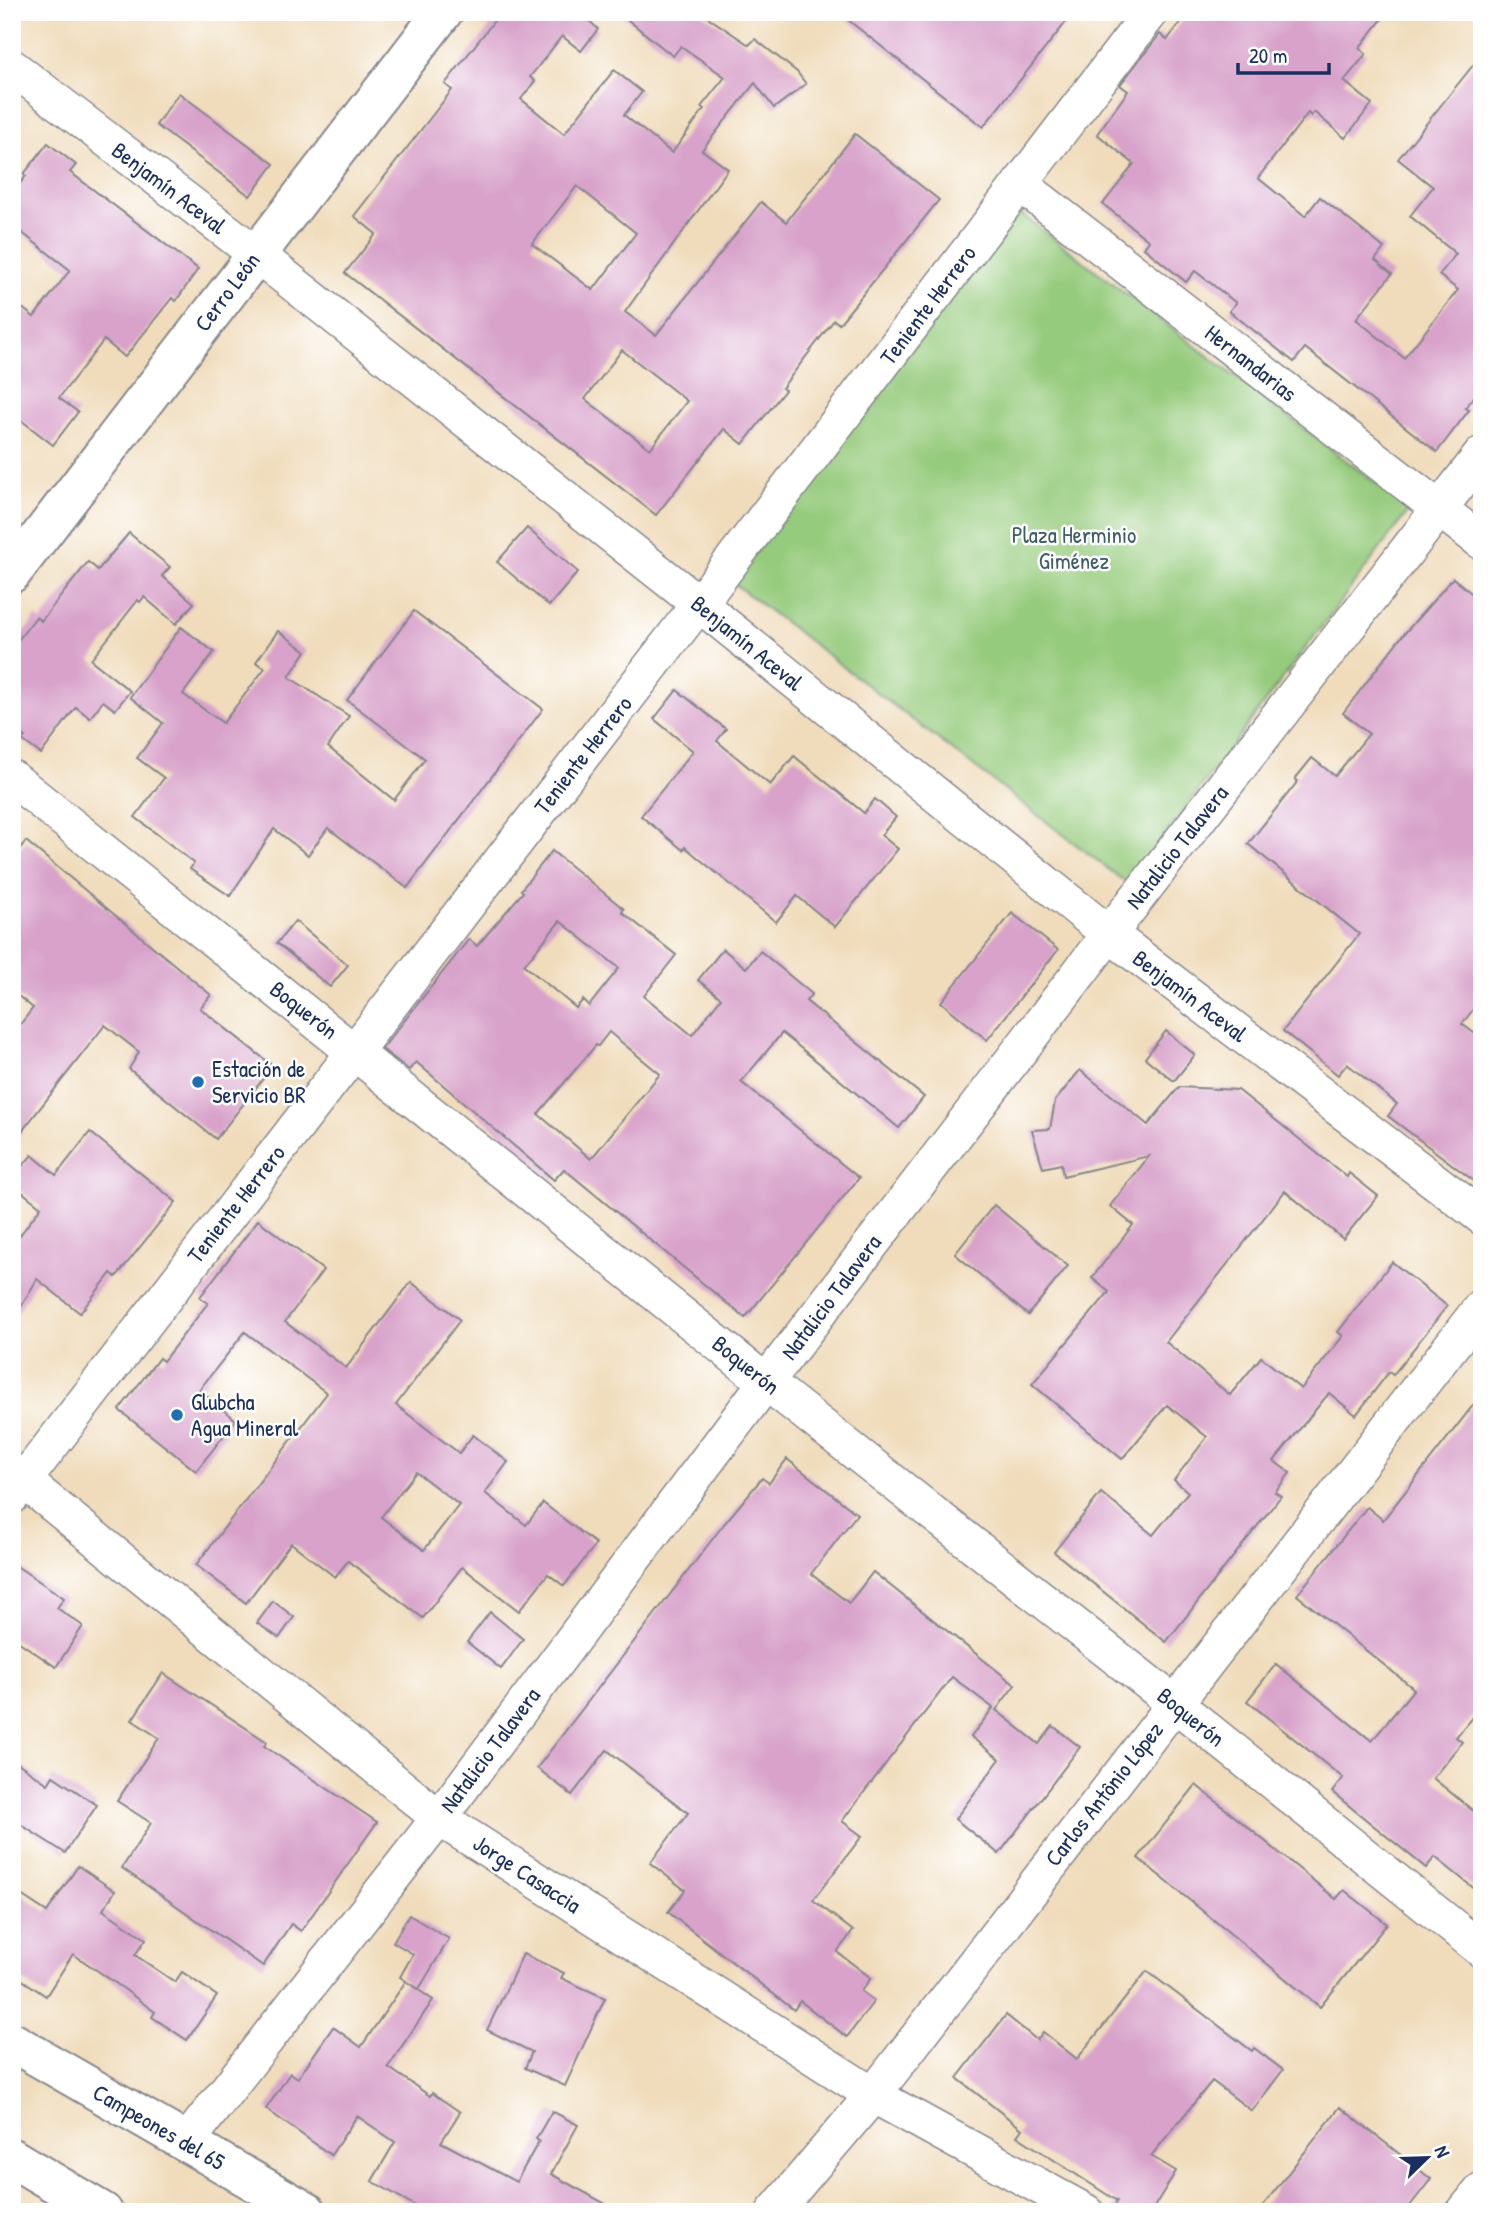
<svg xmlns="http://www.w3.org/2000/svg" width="1494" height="2224" viewBox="0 0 1494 2224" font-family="'Patrick Hand',sans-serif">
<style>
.green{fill:#95cb7c;stroke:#587d6d;stroke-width:2}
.building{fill:#d8a2ca;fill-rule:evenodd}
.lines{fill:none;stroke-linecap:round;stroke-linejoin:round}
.minor-casing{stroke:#86868c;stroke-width:38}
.tertiary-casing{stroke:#86868c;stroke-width:42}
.trunk-casing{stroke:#86868c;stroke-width:42}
.minor{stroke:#fff;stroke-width:35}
.tertiary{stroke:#fff;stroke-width:38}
.trunk{stroke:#fff;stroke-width:38}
.poi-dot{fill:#1f6fb2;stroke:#fff;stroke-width:2.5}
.labels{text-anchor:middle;stroke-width:5;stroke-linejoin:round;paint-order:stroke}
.street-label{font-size:23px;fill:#1b2f5e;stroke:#fff}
.park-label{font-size:23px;fill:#405e67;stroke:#fff}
.poi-label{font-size:23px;fill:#1b2f5e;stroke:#fff;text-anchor:start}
</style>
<rect width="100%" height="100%" fill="#fff"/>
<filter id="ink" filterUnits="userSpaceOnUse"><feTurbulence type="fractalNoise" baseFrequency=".0143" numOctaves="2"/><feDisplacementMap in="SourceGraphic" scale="14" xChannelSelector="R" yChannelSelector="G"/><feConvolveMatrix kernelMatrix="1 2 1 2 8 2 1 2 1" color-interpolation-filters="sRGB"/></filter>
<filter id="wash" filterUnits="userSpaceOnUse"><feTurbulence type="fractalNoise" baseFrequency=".00686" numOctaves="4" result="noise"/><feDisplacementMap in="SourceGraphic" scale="28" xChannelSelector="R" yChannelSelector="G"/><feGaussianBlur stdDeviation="1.57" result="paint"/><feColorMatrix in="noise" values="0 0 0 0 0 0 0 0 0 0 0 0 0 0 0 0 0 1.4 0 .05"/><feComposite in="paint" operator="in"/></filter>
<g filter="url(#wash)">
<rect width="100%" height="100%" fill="#f0dcbb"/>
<path class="green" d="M1017,211l393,298 -282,375 -396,-302z"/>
<g id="blocks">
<g class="building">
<path d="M501,12h79l18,17 -17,22 -19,-15 -32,41 5,4 -14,18 43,35 50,-64 28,22 -18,23 48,38 32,-44 -3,-2 24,-30 -44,-31 -8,10 -55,-44h82l49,33 6,-6 42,33 9,12 -32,24 -19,-25 -53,67 26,19 -103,143 31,23 105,-133 25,20 69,-88 84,66 -100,124 -5,-4 -52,68 3,2 -42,54 -19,-15 -68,86 -311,-242 31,-39 -22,-18 98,-126 -7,-6zM577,186l59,47 -43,57 -61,-46zM622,350l65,51 -37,48 -65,-50z"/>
<path d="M838,12h236l-91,115z"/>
<path d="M1189,12h199l-29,36 7,6 -22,27 28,23 -27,34 -31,-26 -3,4 -3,-3 -50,65 47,38 15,-19 64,51 -9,12 17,14 -36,45 48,39 54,-68 -19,-15 17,-21 -46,-38 23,-29 -35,-28 84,-105v333l-17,21 4,2 -32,42 -132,-104 -11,14 -65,-51 7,-8 -41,-32 -9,11 -42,-34 5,-7 -46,-37 31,-40 -37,-30 31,-43 -8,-6 40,-51 7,6z"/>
<path d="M179,93l95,71 -24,32 -94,-71z"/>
<path d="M48,143l28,22 -6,7 128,97 -22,32 -4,-3 -47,59 -21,-17 -45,58 19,14 -25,33 -41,-32v-113l22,17 36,-47 -58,-45v-32l14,-17 -2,-2z"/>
<path d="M527,528l51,44 -29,34 -52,-44z"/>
<path d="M129,533l41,34 -8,9 32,27 -18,21 -32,-27 -4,5 -2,-2 -47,60 39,31 -15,19 -12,-9 -13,17 -14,-11 -35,47 -19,-14 3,-3 -13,-9v-80l24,-31 5,4 47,-59 10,8z"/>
<path d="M1453,578l29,24v396l-20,26 20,15v148l-94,-71 9,-12 -50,-40 -9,11 -55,-44 76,-97 -111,-90 50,-63 -3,-2 17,-21 23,18 34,-42 -26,-21 55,-72z"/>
<path d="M414,611l129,98 -136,179 -79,-60 -20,27 -34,-26 -44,67 -40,-27 4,-6 -59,-46 29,-39 -27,-20 26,-35 -33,-26 51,-70 33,25 -31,42 40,29 42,-55 -9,-6 22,-31 28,20 -17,26 60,39 -21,31 66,53 31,-41 -78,-59z"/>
<path d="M677,690l49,39 -9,12 53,44 24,-29 70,57 11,-14 21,18 -15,18 17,14 -63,78 -38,-31 -21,26 -91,-75 -2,3 -42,-34 52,-65 -39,-32z"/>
<path d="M26,841l185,154 -11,13 73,58 -57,73 -87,-70 10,-17 -34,-27 -93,119v-109l21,-27 -21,-17v-133z"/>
<path d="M552,851l72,58 -2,3 54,43 -32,41 48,39 29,-37 -23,-18 25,-31 23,19 14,-17 52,43 -6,7 118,96 -25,31 -117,-95 -41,49 118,96 -114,140 -181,-149 -10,11 -138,-118 -7,8 -27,-21 87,-110 8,7 46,-54 -2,-2zM560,921l59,47 -30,38 -6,-6 -7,8 -52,-43zM609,1032l51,42 -69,85 -53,-45 58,-69 2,1z"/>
<path d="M1012,913l46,37 -71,90 -46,-38z"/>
<path d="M295,921l53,44 -18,22 -53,-44z"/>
<path d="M1166,1031l29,24 -21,26 -29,-23z"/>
<path d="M1080,1070l68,55 31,-38 59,3 109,87 2,-4 29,23 -35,43 -58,-48 -119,151 64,53 31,-38 40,32 42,-53 -5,-4 54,-70 55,44 -54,69 -4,-3 -33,43 -27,-22 -55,68 16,12 -15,19 6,4 -115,146 -112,-90 47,-59 52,42 35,-43 -14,-12 33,-43 -40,-32 -45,54 -90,-75 77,-92 -17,-14 41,-53 -23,-19 39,-50 -86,20 -2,-12 -18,4 -11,-38 18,-1 5,-28z"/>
<path d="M90,1132l86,70 -60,75 -5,-4 -31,40 -43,-34 -25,44v-77l29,-39 -29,-23v-6l20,-23 24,20z"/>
<path d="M994,1205l74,61 -40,49 -73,-61z"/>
<path d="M258,1220l65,50 -38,52 61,46 65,-86 49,38 -64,85 63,48 14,-18 35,27 -23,31 41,32 17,-22 53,41 -32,42 -16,-12 -29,37 -57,-44 -39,51 -75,-57 -13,16 -44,-34 -45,60 -50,-38 131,-172 -82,-61 -46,58 37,30 -40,51 -77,-61 40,-52 4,3 45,-58 -8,-6zM416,1472l43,33 -35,45 -43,-33z"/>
<path d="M1482,1394v311l-26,32 6,5 -29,36 49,40v77l-47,-38 -9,11 -94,-76 11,-14 -96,-77 29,-37 96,77 42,-52 -117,-94 70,-88 16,13z"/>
<path d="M787,1459l70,55 -46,60 38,29 24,-31 142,113 -19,25 43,34 14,-18 27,21 -81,107 -44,-35 45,-60 -29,-22 22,-29 -41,-31 -110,144 20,15 -49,64 40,31 -16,21 34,26 -10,13 13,10 -27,36 -47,-36 -6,9 -126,-98 17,-22 -35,-27 38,-50 -81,-63 -35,45 -35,-27 187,-244 38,-46 7,5z"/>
<path d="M12,1563l52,35 -7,10 26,18 -27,41 -44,-30z"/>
<path d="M273,1601l21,16 -15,21 -22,-15z"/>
<path d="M490,1612l33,27 -22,30 -34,-27z"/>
<path d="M163,1673l104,69 -3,4 113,76 -76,109 -10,-7 -28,42 -141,-98 29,-45 -34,-22 42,-63 -27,-18z"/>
<path d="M12,1759l36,25 5,-8 44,29 -32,48 -53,-34z"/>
<path d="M1196,1785l140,114 8,-9 43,34 -67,83 -182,-149z"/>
<path d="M78,1866l37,25 -12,19 43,29 -11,16 40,27 7,-10 35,24 -30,44 -35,-23 3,-5 -31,-23 -51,-35 -27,42 -34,-23v-84l35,23z"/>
<path d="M409,1915l40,24 -30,50 -12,-7 26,18 -45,67 42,29 2,-3 28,19 -19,30 75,40 23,-41 -3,-2 16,-28 26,14 -27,49 69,38h-194l-54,-31 23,-39 -38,-26 -26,39 -65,-46 24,-36 8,5 35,-51 28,20 45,-66 -6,-4 13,-23 -20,-12z"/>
<path d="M523,1954l41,19 -3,5 44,20 -40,88 -40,-18 7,-16 -45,-22z"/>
<path d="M1147,1971l105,80 2,-3 29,22 -31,41 -40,-30 -61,75 25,15 -25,41h-40l6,-11 -100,-65 5,-7 -65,-51 49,-63 31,25 6,-8 34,27z"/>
<path d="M1340,2107l91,72 -26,33h-147z"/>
</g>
</g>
</g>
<g filter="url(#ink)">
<use href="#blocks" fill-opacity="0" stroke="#86868c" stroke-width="2"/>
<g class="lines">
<defs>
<g id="minor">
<path d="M12,67l244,187 443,350 410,330 373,283"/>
<path d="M1020,184l462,358"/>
<path d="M12,778l754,604 408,321 308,247"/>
<path d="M12,1471l427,347 434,277 213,117"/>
<path d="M12,1496l687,-892 452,-592"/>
<path d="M185,2144l254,-326 327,-436 343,-448 373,-480"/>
<path d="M774,2212l99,-117 609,-789"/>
<path d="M1464,2212l18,-22"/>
</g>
<g id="tertiary">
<path d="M12,573l431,-561"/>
<path d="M12,2042l295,170"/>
</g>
<path id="trunk" d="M12,2158l91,54"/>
</defs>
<use href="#minor" class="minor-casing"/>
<use href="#tertiary" class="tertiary-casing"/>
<use href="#trunk" class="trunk-casing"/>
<use href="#minor" class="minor"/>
<use href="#tertiary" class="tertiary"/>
<use href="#trunk" class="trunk"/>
</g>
</g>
<g class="poi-dot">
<circle cx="198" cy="1082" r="7"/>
<circle cx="177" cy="1415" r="7"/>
</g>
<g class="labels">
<g class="street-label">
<text transform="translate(169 188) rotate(37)" y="8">Benjamín Aceval</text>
<text transform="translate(227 292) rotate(-53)" y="8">Cerro León</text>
<text transform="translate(928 305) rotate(-53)" y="8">Teniente Herrero</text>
<text transform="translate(1251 363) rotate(38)" y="8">Hernandarias</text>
<text transform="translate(747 643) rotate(39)" y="8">Benjamín Aceval</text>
<text transform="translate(583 755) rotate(-52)" y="8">Teniente Herrero</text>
<text transform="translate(1177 847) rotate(-52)" y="8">Natalicio Talavera</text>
<text transform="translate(1190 996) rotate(37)" y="8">Benjamín Aceval</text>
<text transform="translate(304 1010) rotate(38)" y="8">Boquerón</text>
<text transform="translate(236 1204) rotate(-52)" y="8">Teniente Herrero</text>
<text transform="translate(831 1297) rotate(-53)" y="8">Natalicio Talavera</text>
<text transform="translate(746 1365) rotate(39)" y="8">Boquerón</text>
<text transform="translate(1191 1717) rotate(39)" y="8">Boquerón</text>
<text transform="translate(490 1750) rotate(-53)" y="8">Natalicio Talavera</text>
<text transform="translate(1104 1794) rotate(-52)" y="8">Carlos Antônio López</text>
<text transform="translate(527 1874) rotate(33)" y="8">Jorge Casaccia</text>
<text transform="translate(159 2127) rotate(30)" y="8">Campeones del 65</text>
</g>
<g class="park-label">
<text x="1074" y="543">Plaza Herminio<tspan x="1074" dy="26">Giménez</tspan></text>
</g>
<g class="poi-label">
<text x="212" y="1077">Estación de<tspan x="212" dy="26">Servicio BR</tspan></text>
<text x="191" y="1410">Glubcha<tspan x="191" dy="26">Agua Mineral</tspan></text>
</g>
</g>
<rect width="1494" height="2224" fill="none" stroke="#fff" stroke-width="42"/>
<g transform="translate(1427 2158) rotate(67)" stroke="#ffffff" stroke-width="5" paint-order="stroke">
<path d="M0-5L12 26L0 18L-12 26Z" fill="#1b2f5e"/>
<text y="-10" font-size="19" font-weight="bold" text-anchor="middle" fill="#1b2f5e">N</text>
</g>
<path d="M1238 63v10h91v-10" fill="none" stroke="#1b2f5e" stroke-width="3.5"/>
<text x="1249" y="63" font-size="21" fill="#1b2f5e" stroke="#ffffff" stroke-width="5" paint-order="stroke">20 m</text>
</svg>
